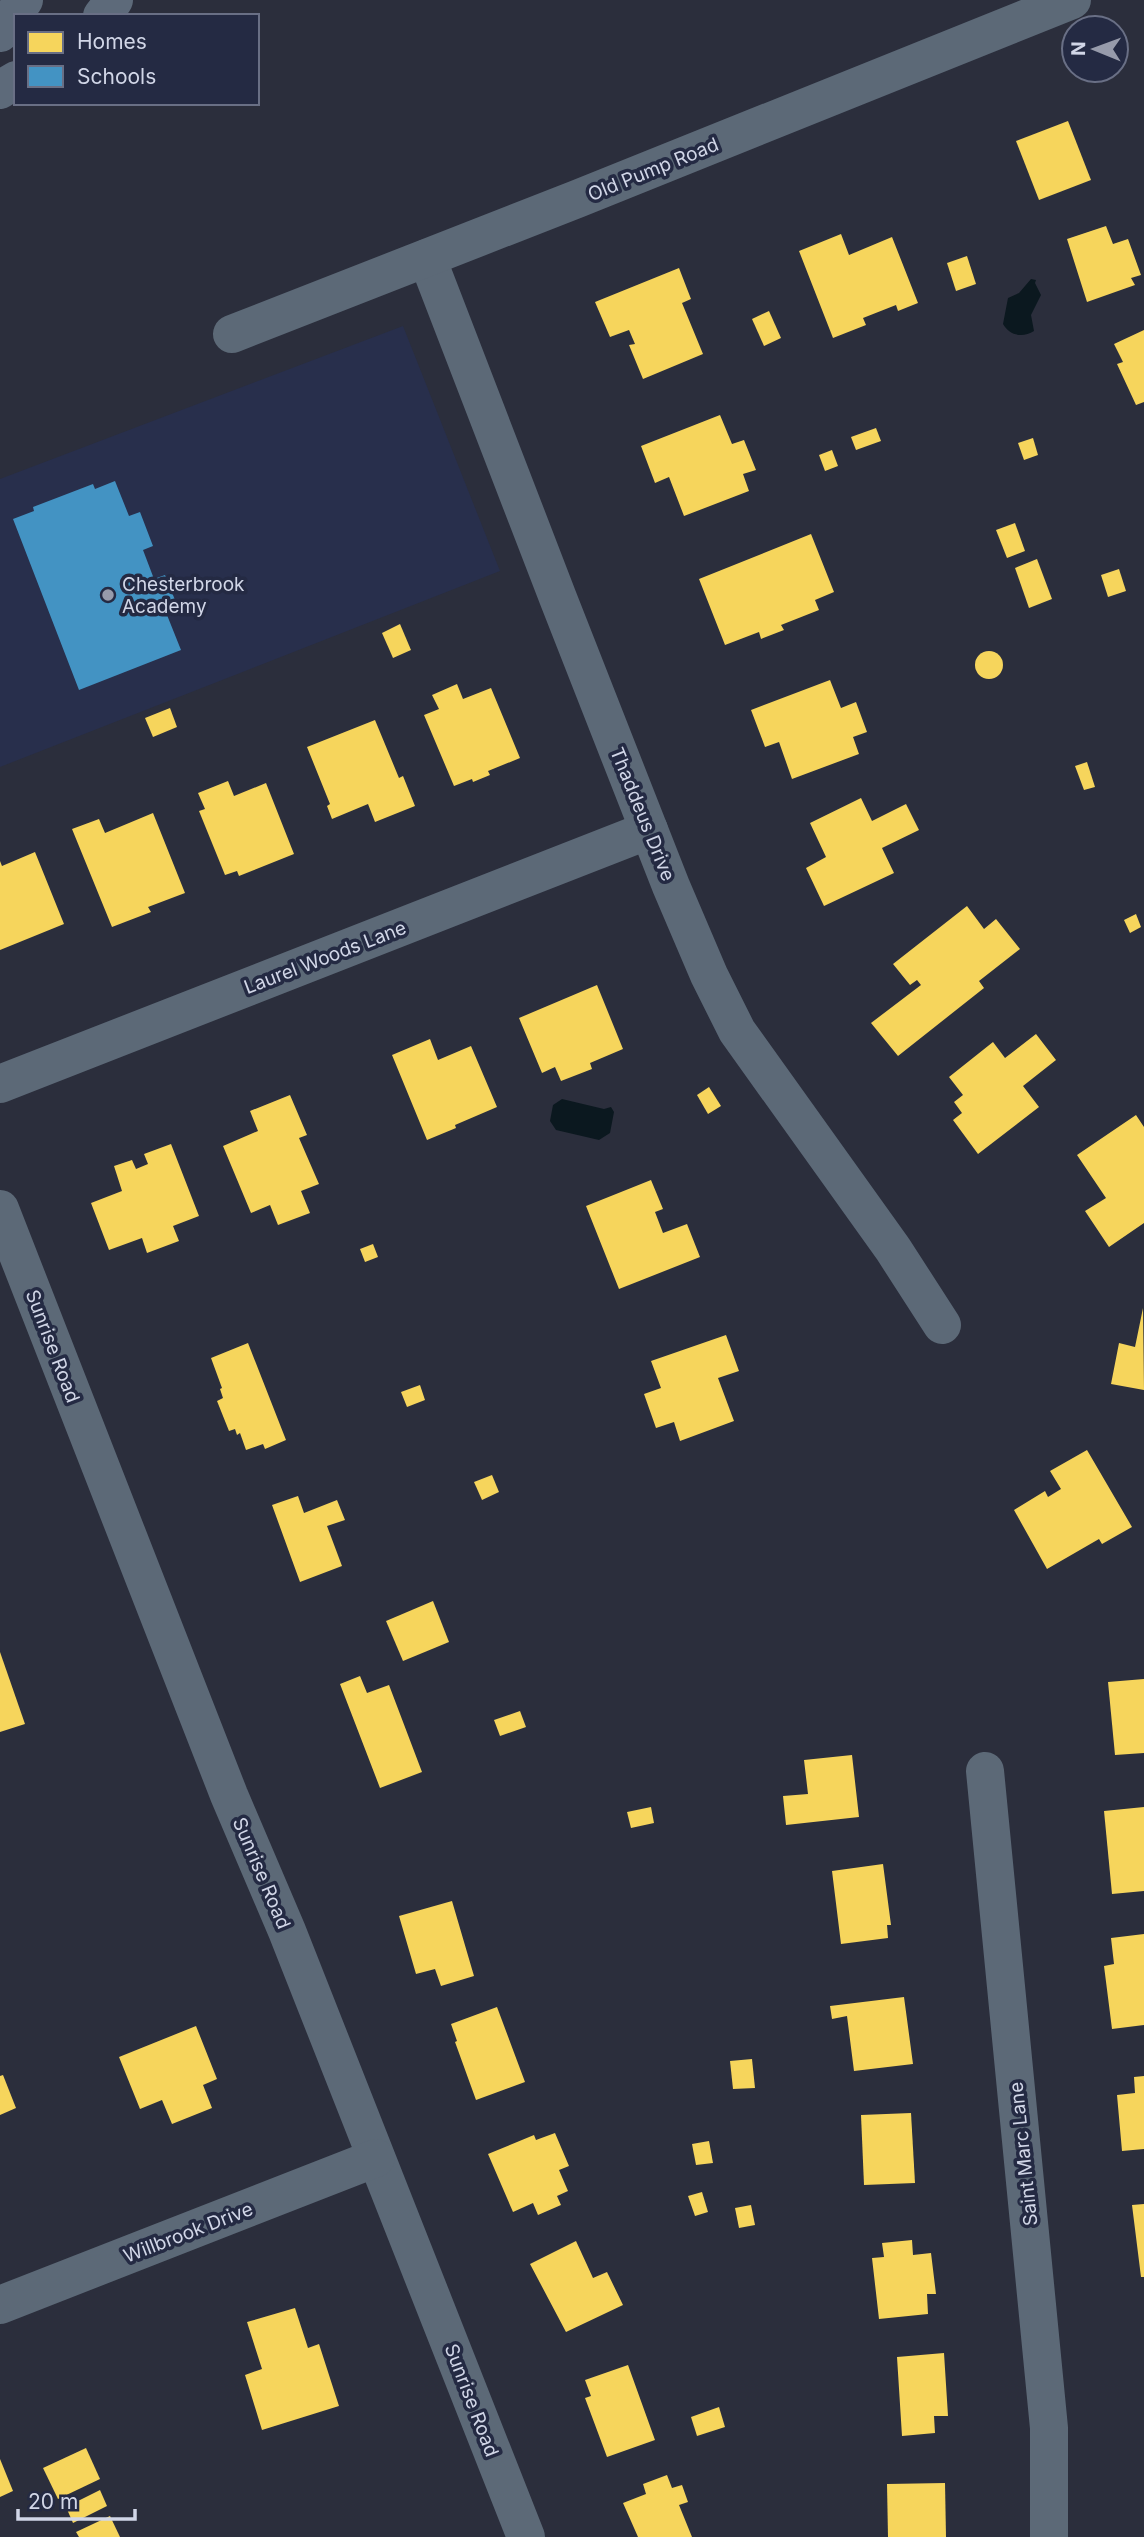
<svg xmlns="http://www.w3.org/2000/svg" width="1144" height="2537" viewBox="0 0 1144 2537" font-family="Inter,sans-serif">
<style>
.built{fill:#282f4c}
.water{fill:#0b181f}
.homes{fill:#f6d55c}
.schools{fill:#4393c3}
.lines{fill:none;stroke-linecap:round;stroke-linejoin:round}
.minor{stroke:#5c6977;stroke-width:38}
.major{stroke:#5d6a7a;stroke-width:38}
.poi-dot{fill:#979bab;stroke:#242a43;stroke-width:2.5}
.labels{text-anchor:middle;stroke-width:7;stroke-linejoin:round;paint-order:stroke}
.street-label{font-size:19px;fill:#d1d6e7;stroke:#242a43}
.poi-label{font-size:19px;fill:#d1d6e7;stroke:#242a43;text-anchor:start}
</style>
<rect width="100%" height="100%" fill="#2b2e3c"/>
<path class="built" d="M403,326l97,245 -500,196v-288z"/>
<g class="water">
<path d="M1031,279l5,1 -1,3 6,12 -10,20 3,16c-11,7 -24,5 -31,-7l5,-26 11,-5z"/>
<path d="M562,1099l42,10 7,-2 3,5 -4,21 -11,7 -43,-10 -6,-9 3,-16z"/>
</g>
<g class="homes">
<path d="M1068,121l23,59 -52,20 -23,-59z"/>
<path d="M1106,226l7,18 15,-5 13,36 -10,3 4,7 -48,17 -20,-63z"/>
<path d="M841,234l8,21 43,-18 26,66 -20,8 -2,-6 -33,13 3,7 -33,13 -34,-87z"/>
<path d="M967,256l9,28 -20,7 -9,-28z"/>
<path d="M679,268l12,31 -9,4 21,51 -60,25 -14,-34 6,-1 -6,-14 -19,7 -15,-35z"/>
<path d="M769,311l12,27 -17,8 -12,-27z"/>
<path d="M1144,330v72l-8,3 -19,-41 6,-2 -9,-18z"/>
<path d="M720,415l12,29 12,-4 12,30 -13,4 6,17 -65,25 -15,-39 -14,6 -14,-37z"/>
<path d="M876,428l5,13 -25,9 -5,-13z"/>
<path d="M1033,438l5,17 -14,5 -6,-17z"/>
<path d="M832,450l6,16 -13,5 -6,-16z"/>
<path d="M1015,523l10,28 -18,7 -11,-28z"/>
<path d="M811,534l23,58 -19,8 4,10 -38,15 3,5 -23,9 -2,-7 -34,13 -26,-66z"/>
<path d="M1037,559l15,40 -23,9 -14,-40z"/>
<path d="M1119,569l7,22 -18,6 -7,-22z"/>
<path d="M400,624l11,26 -18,8 -11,-25z"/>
<circle cx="989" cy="665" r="14"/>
<path d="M830,680l11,28 15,-6 11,30 -14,5 6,17 -67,25 -13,-37 -14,5 -14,-37z"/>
<path d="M457,684l6,15 28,-11 29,70 -32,13 2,4 -17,7 -1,-3 -18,7 -30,-71 15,-6 -7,-14z"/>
<path d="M170,708l7,19 -24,10 -8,-19z"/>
<path d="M375,720l24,58 4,-2 12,30 -40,16 -7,-18 -36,15 -5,-13 3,-2 -23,-57z"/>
<path d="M1087,762l8,25 -11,3 -9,-24z"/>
<path d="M228,781l6,15 32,-13 28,71 -55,22 -2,-5 -12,4 -26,-64 6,-2 -7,-16z"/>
<path d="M861,798l11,23 34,-17 13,26 -37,18 12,25 -70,33 -18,-38 20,-11 -16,-34z"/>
<path d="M153,813l32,80 -37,14 3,5 -39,15 -40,-98 27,-10 6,14z"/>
<path d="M35,852l29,72 -64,26v-89l2,5z"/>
<path d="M967,906l17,23 12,-10 24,30 -41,32 5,7 -86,68 -27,-33 50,-38 -4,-5 -7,5 -17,-21z"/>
<path d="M1136,914l5,13 -11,6 -6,-13z"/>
<path d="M597,985l26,64 -33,14 2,6 -31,12 -6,-14 -13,6 -23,-55z"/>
<path d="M1036,1034l20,26 -33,26 16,21 -61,47 -25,-34 9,-7 -8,-11 9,-7 -14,-18 44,-35 12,16z"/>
<path d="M430,1039l8,21 33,-14 26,61 -42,18 1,3 -29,12 -35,-85z"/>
<path d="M709,1087l12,19 -13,8 -11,-19z"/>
<path d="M290,1095l17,40 -8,3 20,46 -18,7 9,22 -32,12 -8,-20 -19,8 -28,-67 35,-15 -8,-20z"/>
<path d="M1136,1115l8,12v96l-35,24 -24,-36 21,-13 -29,-43z"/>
<path d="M171,1144l28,72 -26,10 6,15 -32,12 -5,-15 -33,12 -18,-47 31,-12 -8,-25 18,-6 4,9 12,-5 -4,-10z"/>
<path d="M651,1180l12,29 -8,3 8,21 24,-9 13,33 -81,32 -33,-83z"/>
<path d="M373,1244l5,13 -13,5 -5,-13z"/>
<path d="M1143,1308l1,82 -33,-6 8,-41 16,4z"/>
<path d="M726,1335l13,36 -21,7 16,43 -54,20 -6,-19 -18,6 -12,-34 17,-6 -10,-27z"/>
<path d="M248,1343l38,97 -21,9 -2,-5 -17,6 -6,-17 -3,2 -2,-6 -6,2 -12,-30 6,-3 -3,-9 2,-1 -11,-30z"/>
<path d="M420,1385l5,15 -18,7 -6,-15z"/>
<path d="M1087,1450l45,77 -30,17 -3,-5 -52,30 -33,-59 31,-19 3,6 13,-8 -11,-18z"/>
<path d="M492,1475l7,17 -17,8 -8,-18z"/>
<path d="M298,1496l6,17 33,-13 8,20 -18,6 15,40 -42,16 -28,-77z"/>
<path d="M433,1601l16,41 -46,19 -17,-40z"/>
<path d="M0,1652l25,72 -25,8z"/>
<path d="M360,1676l7,17 22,-8 33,87 -42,16 -40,-104z"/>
<path d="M1144,1679v74l-29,2 -7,-73z"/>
<path d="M520,1711l6,16 -26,9 -6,-16z"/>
<path d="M852,1755l7,62 -73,8 -3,-29 25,-2 -4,-34z"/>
<path d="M651,1807l3,16 -23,5 -4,-16z"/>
<path d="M1144,1807v84l-32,3 -8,-83z"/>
<path d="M883,1864l8,61h-4l1,13 -47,6 -9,-73z"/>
<path d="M452,1901l22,75 -33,10 -6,-17 -19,5 -17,-58z"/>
<path d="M1144,1934v91l-32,4 -8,-63 10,-2 -3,-26z"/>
<path d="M904,1997l9,67 -59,7 -7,-55 -15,3 -2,-13z"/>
<path d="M497,2007l28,75 -49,18 -21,-58 2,-1 -6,-17z"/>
<path d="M196,2026l21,53 -14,6 9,23 -40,16 -10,-24 -22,9 -21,-52z"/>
<path d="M752,2059l3,29 -22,1 -3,-28z"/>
<path d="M3,2075l13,33 -16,7v-39z"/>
<path d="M1144,2076v73l-22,2 -5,-56 18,-2 -1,-16z"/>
<path d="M911,2113l4,70 -51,2 -3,-70z"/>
<path d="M555,2133l14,33 -10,4 9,21 -11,5 4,9 -23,10 -5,-12 -20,9 -25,-58 46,-19 2,5z"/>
<path d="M709,2141l4,22 -17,2 -4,-21z"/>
<path d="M702,2192l6,20 -13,4 -7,-20z"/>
<path d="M1144,2204v73h-3l-9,-72z"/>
<path d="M751,2205l4,20 -16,3 -4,-20z"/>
<path d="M912,2240l1,15 18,-2 5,41h-9l1,20 -49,5 -7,-61 12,-1 -2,-14z"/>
<path d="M576,2241l17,37 14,-6 16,33 -57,27 -36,-68z"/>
<path d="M295,2308l13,40 11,-4 20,62 -77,24 -17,-55 17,-6 -15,-47z"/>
<path d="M944,2353l4,63h-14l1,17 -33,3 -5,-79z"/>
<path d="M628,2365l27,75 -48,17 -22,-59 6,-2 -6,-16z"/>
<path d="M719,2407l6,20 -28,9 -6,-19z"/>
<path d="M86,2448l14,31 -42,20 -15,-31z"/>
<path d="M0,2459l13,32 -13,6z"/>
<path d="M667,2475l5,13 10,-3 6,17 -9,3 13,32h-54l-15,-34 23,-9 -3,-10z"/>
<path d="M945,2483l1,54h-58l-1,-53z"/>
<path d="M100,2490l7,16 -34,17 -7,-16z"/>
<path d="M110,2516l10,21h-41l-3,-5z"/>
</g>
<path class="schools" d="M115,481l14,35 11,-4 13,34 -10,4 11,29 11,-4 14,35 -12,5 14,35 -102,40 -66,-171 21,-8 -1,-4 60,-23 2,5z"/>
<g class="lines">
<g class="minor">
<path d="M427,258l131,340 113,288 38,89 28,56 156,218 49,76"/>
<path d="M232,334l345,-135 495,-199"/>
<path d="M0,1084l649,-254"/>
<path d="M0,1209l229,586 58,136 239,606"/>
<path d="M985,1771l64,657v109"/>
<path d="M0,2305l376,-147"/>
</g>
<g class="major">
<path d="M102,16l12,-16"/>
<path d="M0,33l24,-33"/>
<path d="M0,90l16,-10"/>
</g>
</g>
<circle class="poi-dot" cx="108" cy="595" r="7"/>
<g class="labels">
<g class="street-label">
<text transform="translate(653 169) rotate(-22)" y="7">Old Pump Road</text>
<text transform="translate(643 814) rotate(68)" y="7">Thaddeus Drive</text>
<text transform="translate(325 957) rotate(-21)" y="7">Laurel Woods Lane</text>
<text transform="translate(53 1346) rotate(69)" y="7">Sunrise Road</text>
<text transform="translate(262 1873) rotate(67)" y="7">Sunrise Road</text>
<text transform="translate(1023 2154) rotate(-96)" y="7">Saint Marc Lane</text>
<text transform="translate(188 2232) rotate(-21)" y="7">Willbrook Drive</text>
<text transform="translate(472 2400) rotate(69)" y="7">Sunrise Road</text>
</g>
<g class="poi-label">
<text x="122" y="591">Chesterbrook<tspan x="122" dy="22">Academy</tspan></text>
</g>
</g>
<rect x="14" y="14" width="245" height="91" fill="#242a43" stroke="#696f85" stroke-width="2"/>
<rect x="28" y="32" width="35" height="21" fill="#f6d55c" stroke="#696f85" stroke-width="2"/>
<text x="77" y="49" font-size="21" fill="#d1d6e7">Homes</text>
<rect x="28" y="66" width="35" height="21" fill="#4393c3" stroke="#696f85" stroke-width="2"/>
<text x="77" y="84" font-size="21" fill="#d1d6e7">Schools</text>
<g transform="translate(1095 49) rotate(271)"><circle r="33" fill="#242a43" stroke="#696f85" stroke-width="2"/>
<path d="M0-5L12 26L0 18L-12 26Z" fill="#979bab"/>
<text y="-10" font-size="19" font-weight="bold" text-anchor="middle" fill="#d1d6e7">N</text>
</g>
<path d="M18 2509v10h117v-10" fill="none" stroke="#d1d6e7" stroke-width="3.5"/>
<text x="28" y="2509" font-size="21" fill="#d1d6e7" stroke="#242a43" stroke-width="5" paint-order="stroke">20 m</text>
</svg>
